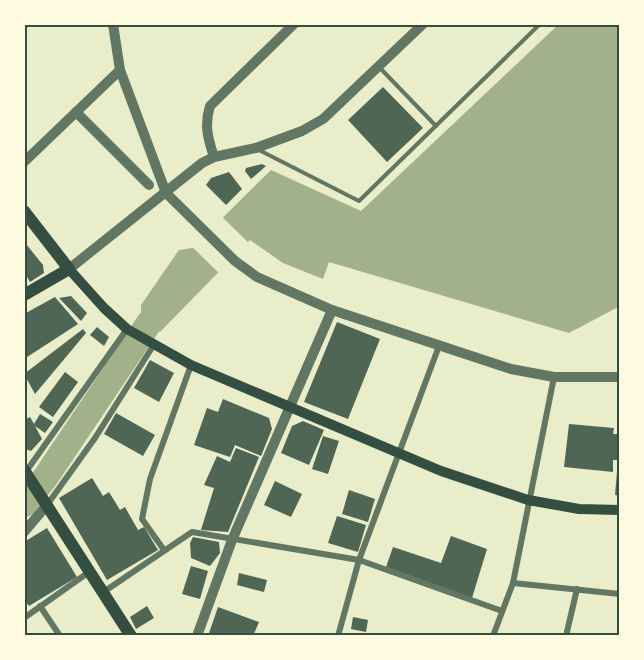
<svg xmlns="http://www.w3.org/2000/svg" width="644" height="660" viewBox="0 0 644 660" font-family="'Roboto Serif',serif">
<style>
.water{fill:#a3b18a}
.pier{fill:#e9edc9}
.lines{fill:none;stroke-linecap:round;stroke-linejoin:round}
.river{stroke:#a3b18a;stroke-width:26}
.building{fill:#4f6655}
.service{stroke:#617663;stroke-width:4}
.minor{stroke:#617663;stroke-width:6}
.tertiary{stroke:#617663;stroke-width:10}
.secondary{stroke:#344e41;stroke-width:10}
.primary{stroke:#344e41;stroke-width:12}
.neatline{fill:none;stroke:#344e41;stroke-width:2}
</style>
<rect width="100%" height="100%" fill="#e9edc9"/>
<path class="water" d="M559,24h61v282l-51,27 -240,-71 -6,17 -40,-16 -33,-23 -90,92 -19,-16v-11l38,-55 13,-2 79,-78 90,41z"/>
<path class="pier" d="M220,215l30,29 -30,30 -30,-29z"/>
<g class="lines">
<path class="river" d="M24,504l21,-26 104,-155"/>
</g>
<g class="building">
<path d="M383,87l40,41 -36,34 -39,-42z"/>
<path d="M262,164l4,2 -15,13 -6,-8 1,-3z"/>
<path d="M229,172l13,17 -16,16 -20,-20 5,-7z"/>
<path d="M26,244l17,21 1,8 -14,9 -6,-10z"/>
<path d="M71,296l16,17 -6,8 -22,-23z"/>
<path d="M55,297l23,27 -54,35v-45z"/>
<path d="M337,322l43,17 -32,80 -44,-17z"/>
<path d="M97,327l12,10 -5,9 -14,-11z"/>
<path d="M83,329l3,4 -51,61 -11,-20z"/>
<path d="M150,360l24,13 -15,29 -25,-14z"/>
<path d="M65,372l13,10 -25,35 -14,-10z"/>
<path d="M223,399l46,19 3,11 -11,27 -26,-11 -5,12 -36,-12 13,-37 11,4z"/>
<path d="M116,413l39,22 -12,21 -39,-22z"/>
<path d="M40,414l13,8 -8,11 -10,-7 7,13 -11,12 -6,-2 -1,-29 6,-3 4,7z"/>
<path d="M303,421l21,9 -15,35 -28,-12 11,-27z"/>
<path d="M569,424l45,4 -1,6h7v62l-5,-1 3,-35h-5v12l-49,-5z"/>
<path d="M323,436l16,5 -11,33 -16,-5z"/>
<path d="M236,448l23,9 -31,75 -27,-2 13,-42 -10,-3 13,-29 13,6z"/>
<path d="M92,478l11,18 6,-4 11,18 5,-3 13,23 6,-3 14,23 -51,30 -48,-82z"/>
<path d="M275,481l27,13 -11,23 -27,-12z"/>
<path d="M349,490l26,9 -7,23 -26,-8z"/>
<path d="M337,516l29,9 -8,27 -30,-9z"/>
<path d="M47,528l30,49 -48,29 -5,-7v-57z"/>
<path d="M451,536l36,13 -15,49 -86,-31 7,-20 48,16z"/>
<path d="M193,537l26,5 1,11 -10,13 -19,-8 -1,-15z"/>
<path d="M191,566l17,5 -8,28 -18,-5z"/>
<path d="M239,573l28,7 -3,12 -27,-7z"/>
<path d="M147,606l7,12 -18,11 -6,-12z"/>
<path d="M218,607l41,15 -6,14h-45z"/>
<path d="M353,617l15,3 -2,12 -15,-3z"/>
</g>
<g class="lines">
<g class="service">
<path d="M380,68l56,58"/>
<path d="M259,150l100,51 181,-177"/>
</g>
<g class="minor">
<path d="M25,473l102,-144"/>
<path d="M47,505l48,-67 58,-92"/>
<path d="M164,550l-22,-31 8,-40 41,-114"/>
<path d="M513,583l107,11"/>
<path d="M102,593l90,-61 167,28 143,51"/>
<path d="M40,606l20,30"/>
<path d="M24,618l65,-46"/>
<path d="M338,636l21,-76 80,-214"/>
<path d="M493,636l20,-53 41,-206"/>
<path d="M566,636l11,-47"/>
</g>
<g class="tertiary">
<path d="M113,24l7,46 46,123 69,68 22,16 75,33 179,59 43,8h66"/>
<path d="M76,112l73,73"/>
<path d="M214,157c-6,-18 -10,-32 -4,-51l84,-82"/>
<path d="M24,162l96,-92"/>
<path d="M69,269l133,-106 12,-6 42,-9 46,-17 21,-12 100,-95"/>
<path d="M24,532l22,-26"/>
<path d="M197,636l35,-96 100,-230"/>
</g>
<path class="secondary" d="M69,269l35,39 23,21 64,36 250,106 87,29 51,9 41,1"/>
<g class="primary">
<path d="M24,211l45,58 -45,26"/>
<path d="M24,470l107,166"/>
</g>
</g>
<rect width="644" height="660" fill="none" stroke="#fefae0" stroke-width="51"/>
<rect x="26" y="26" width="592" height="608" class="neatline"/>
</svg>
